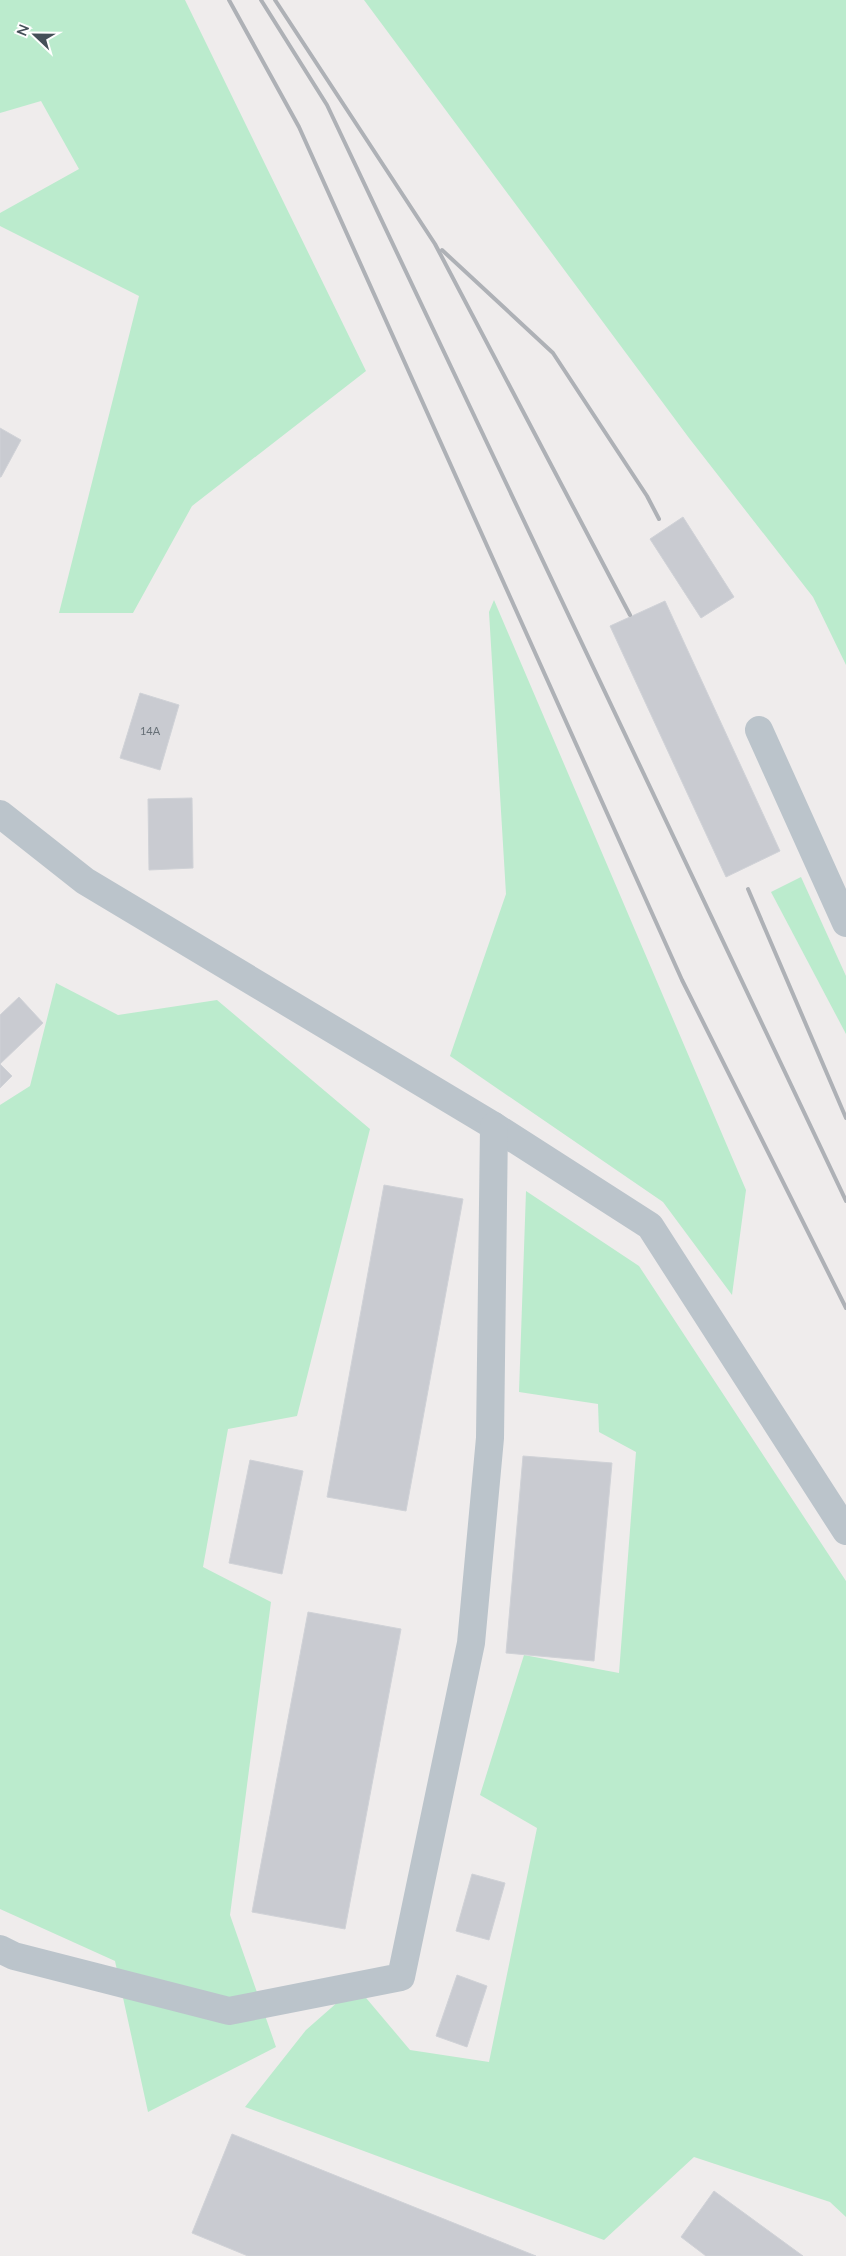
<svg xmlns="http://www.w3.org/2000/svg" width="846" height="2256" viewBox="0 0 846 2256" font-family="Lato,sans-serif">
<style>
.green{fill:#bbebcd}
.building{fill:#c9cbd1;stroke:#d0d2d7}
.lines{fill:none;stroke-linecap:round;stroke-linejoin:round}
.minor{stroke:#bbc4cb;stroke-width:28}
.rail{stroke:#aeb1b6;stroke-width:4}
.labels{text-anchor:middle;stroke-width:4.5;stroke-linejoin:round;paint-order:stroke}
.number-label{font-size:11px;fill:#666f76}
</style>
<rect width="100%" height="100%" fill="#efecec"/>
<g class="green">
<path d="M0,0h185l181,371 -174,135 -59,107h-74l80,-317 -139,-70v-13l79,-44 -38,-68 -41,12z"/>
<path d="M364,0h482v665l-33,-68 -124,-159z"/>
<path d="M494,600l252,590 -14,105 -69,-93 -213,-146 56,-162 -17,-282z"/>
<path d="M801,877l45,99v58l-75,-142z"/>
<path d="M56,983l62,32 99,-15 153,129 -73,287 -69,13 -25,138 68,35 -41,313 46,132 -128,65 -33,-151 -115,-52v-804l30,-19z"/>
<path d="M526,1191l113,75 207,315v636l-16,-15 -136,-45 -90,83 -359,-133 61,-77 50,-44 54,64 79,12 48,-234 -57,-33 44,-140 95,18 17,-221 -37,-20 -1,-28 -79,-12z"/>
</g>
<g class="building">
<path d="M0,428l21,12 -20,37h-1z"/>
<path d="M683,517l51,80 -33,21 -51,-79z"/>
<path d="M665,601l115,250 -54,26 -116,-251z"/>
<path d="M140,693l39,12 -19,65 -40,-12z"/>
<path d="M192,798l1,70 -44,2 -1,-71z"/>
<path d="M19,997l24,26 -43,41 12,12 -12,12v-73z"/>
<path d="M384,1185l79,14 -57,312 -79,-14z"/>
<path d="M523,1456l89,7 -18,198 -88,-8z"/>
<path d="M250,1460l53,11 -21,103 -53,-11z"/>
<path d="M308,1612l93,17 -56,300 -93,-17z"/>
<path d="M472,1874l33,9 -16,57 -33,-9z"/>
<path d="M457,1975l30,11 -20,61 -31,-11z"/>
<path d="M232,2134l304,122h-288l-56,-23z"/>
<path d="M714,2191l89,65h-97l-25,-19z"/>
</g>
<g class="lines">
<g class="minor">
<path d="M759,730l87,193"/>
<path d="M0,814l85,67 409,245 156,100 196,305"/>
<path d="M0,1949l14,7 215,55 172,-34 70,-334 19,-205 4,-312"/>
</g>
<g class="rail">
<path d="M229,0l70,127 383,853 164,328"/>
<path d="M261,0l66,105 519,1096"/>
<path d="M275,0l160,244 195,371"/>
<path d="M442,250l111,103 94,143 12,23"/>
<path d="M748,889l98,229"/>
</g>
</g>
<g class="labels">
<g class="number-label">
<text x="150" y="735">14А</text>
</g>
</g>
<g transform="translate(35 35) rotate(292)" stroke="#ffffff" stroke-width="4" paint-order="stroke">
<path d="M0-4L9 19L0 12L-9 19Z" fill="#455058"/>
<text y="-8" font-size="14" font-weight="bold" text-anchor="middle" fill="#455058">N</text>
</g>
</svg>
